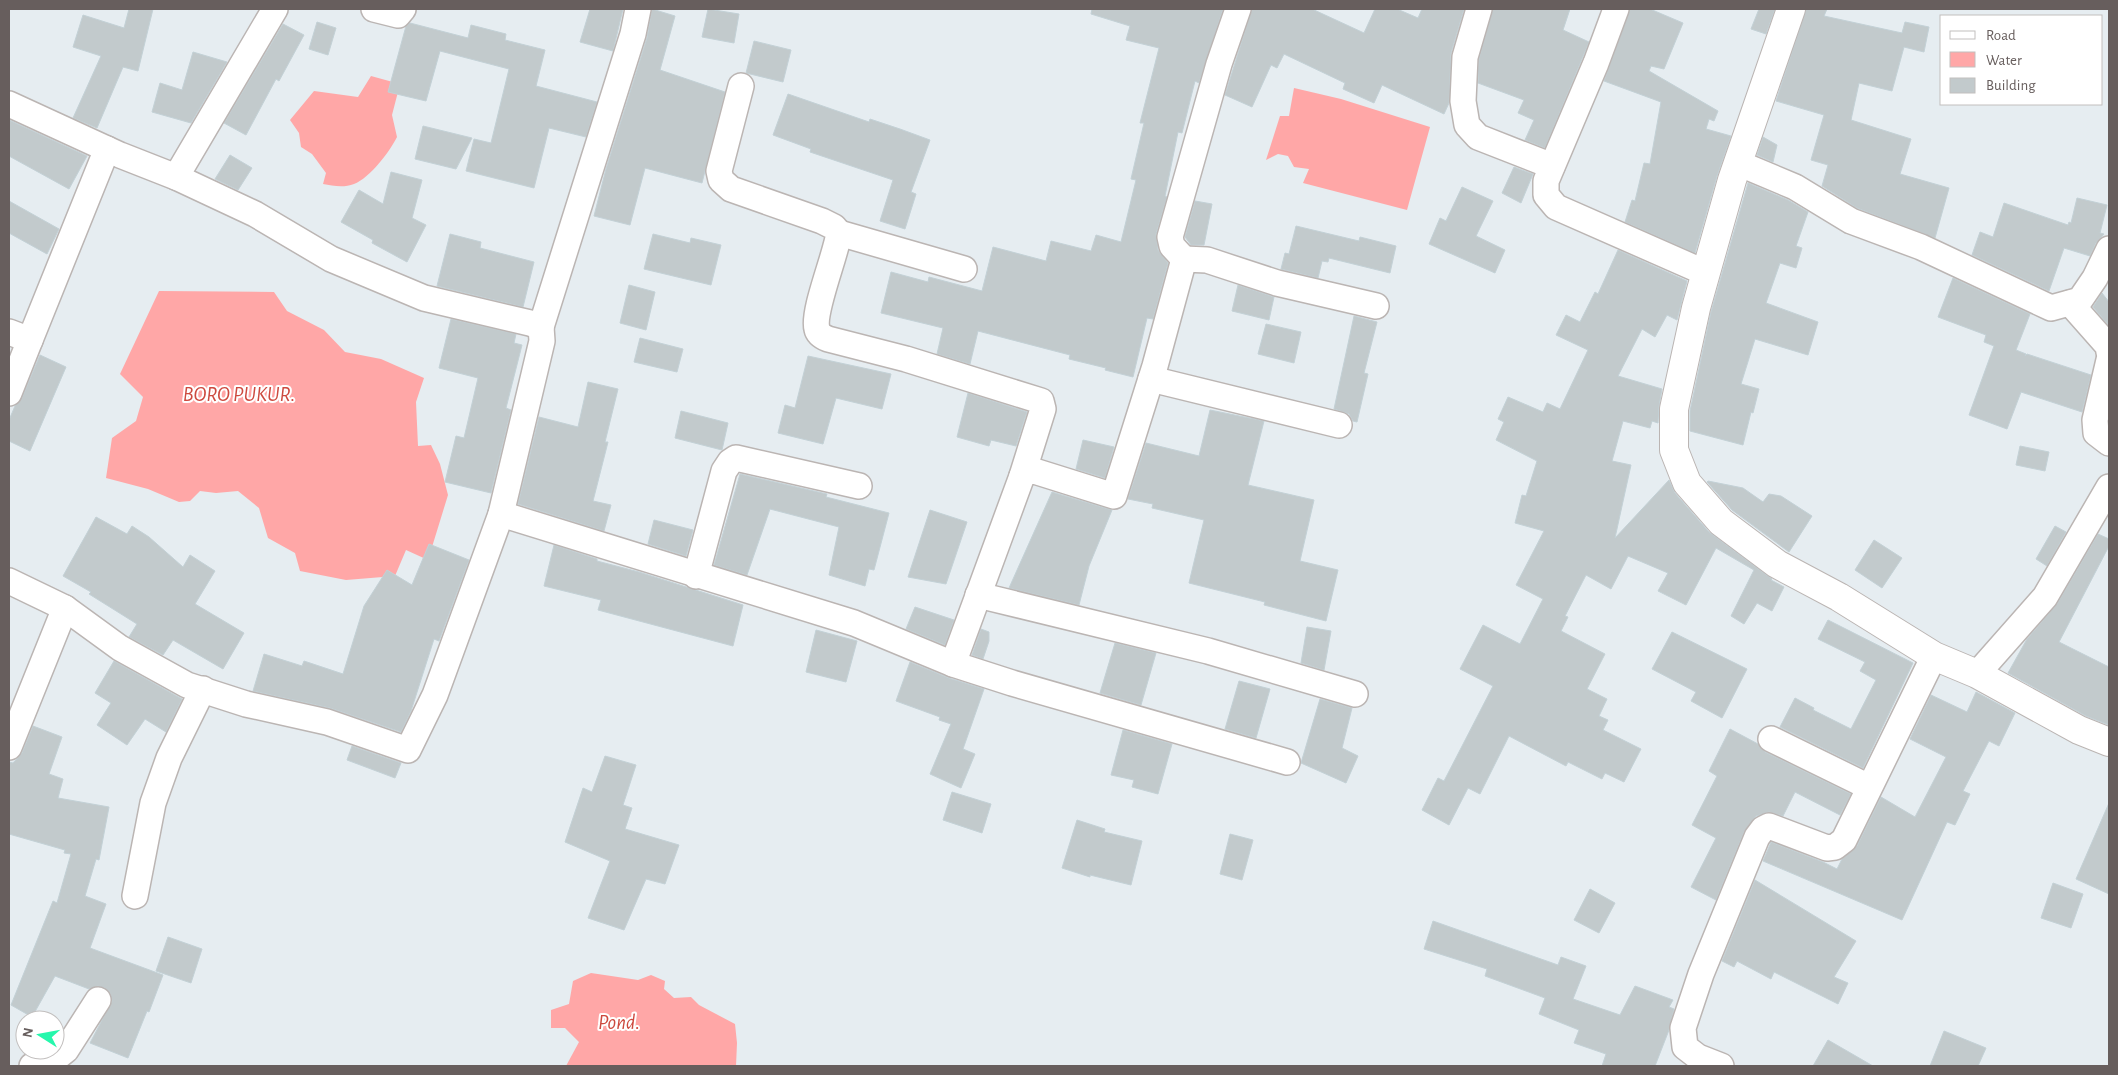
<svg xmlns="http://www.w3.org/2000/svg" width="2118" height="1075" viewBox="0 0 2118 1075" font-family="'Alegreya Sans',sans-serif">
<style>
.water{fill:#ffa7a7}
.building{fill:#c2cacc;stroke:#c3d1d6}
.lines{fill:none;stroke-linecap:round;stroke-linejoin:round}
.minor-casing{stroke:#bbb5b3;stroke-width:28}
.tertiary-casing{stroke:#bbb5b3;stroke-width:30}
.minor{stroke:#fff;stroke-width:25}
.tertiary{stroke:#fff;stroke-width:28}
.labels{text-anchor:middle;stroke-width:4;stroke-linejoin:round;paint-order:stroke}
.water-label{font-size:21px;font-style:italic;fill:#cd4a3f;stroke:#fff}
</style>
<rect width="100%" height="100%" fill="#e6edf1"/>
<g class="water">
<path d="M371,76l29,8 -8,31 5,22c-7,14 -27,41 -43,47 -10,4 -21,2 -31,0l3,-11 -14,-19 -11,-7 -2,-14 -9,-13 24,-29 44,6z"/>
<path d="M1294,88l47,11 89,28 -23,83 -104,-27 6,-14 -15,-2 -6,-11 -10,-2 -12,6 14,-44h9z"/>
<path d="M159,291l115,1 13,19 37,19 21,22 36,7 43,19 -8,24 2,44 13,-1 9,19 8,31 -20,65 -22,-10 -11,26 -49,4 -46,-9 -5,-18 -27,-15 -9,-30 -21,-17 -22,2 -16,-2 -10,10 -11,1 -31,-13 -42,-11 6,-40 24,-17 7,-24 -23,-23z"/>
<path d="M591,973l47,7 13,-5 14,6 -1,8 10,9 17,-1 8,8 36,19 2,19 -1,23h-170l13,-24 -14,-14h-14v-18l18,-6 4,-23z"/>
</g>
<g class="building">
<path d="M129,9h24l-15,62 -15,-4 -26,61 -24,-10 28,-62 -28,-9 10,-32 41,13z"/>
<path d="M590,9h33l-10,42 -33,-9z"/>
<path d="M652,9l23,7 -15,54 65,22 -23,91 -57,-15 -15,57 -36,-9 12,-47 41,-131z"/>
<path d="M708,9l31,5 -5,29 -32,-6z"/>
<path d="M1092,9h131l-24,74 -4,-2 -13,52 -4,-1 -13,64 2,1 -11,37 2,16 10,13 -15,56 -6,-1 -14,59 -28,-7 1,-2 -37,-9 1,-4 -92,-24 -8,33 -33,-10 6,-26 -62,-15 10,-41 37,10 1,-5 53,14 11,-44 53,14 5,-20 40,10 5,-16 25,7 15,-62 -5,-1 13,-56h-4l19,-75 -33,-8 4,-14 -39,-12z"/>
<path d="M1252,9h60l52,24 11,-24h22l21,9 4,-9h42l-13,44 -2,50 -5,11 -62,-29 -8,18 -31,-14 2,-6 -61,-29 -7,14 -6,-3 -19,42 -27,-12z"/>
<path d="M1493,9h77l-7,21 26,12 -44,106 -20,-8 9,-20 -16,-7 6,-13 -46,-17 1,-24z"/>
<path d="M1630,9h20l33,14 -19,46 -13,-3 -2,5 69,40 -4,10 -5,-2 -3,10 25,7 -14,40 -22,77 -70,-31 7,-22 3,1 9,-38 6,1 11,-62 -57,-21z"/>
<path d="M1759,9h16l-9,25 -15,-5z"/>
<path d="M1806,9h21l-3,7 78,17 3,-11 24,5 -5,25 -20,-5 -12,44 -33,-8 -8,37 60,19 -11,35 49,14 -14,50 -78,-30 -35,-22 6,-21 -17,-5 13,-45 -48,-14z"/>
<path d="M317,22l19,6 -8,27 -19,-6z"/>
<path d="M410,23l58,15 3,-13 35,9 -1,6 40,10 -9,36 61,16 -11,35 -37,-9 -15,60 -68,-17 8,-32 17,4 18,-74 -69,-18 -14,50 -38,-9 18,-66z"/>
<path d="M283,24l21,11 -25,46 -3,-2 -30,56 -22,-12z"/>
<path d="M754,41l37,9 -8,32 -37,-9z"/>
<path d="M193,52l34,10 -36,61 -39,-11 8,-29 22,7z"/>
<path d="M788,94l81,28 1,-3 30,10 30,11 -19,52 5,2 -11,35 -25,-8 13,-41 -83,-28 1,-3 -38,-14z"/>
<path d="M9,120l78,36 -18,33 -60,-33z"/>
<path d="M423,126l49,12 -16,31 -41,-10z"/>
<path d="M1763,137l14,8 -4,17 -16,-7z"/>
<path d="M230,155l22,13 -14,22 -23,-11z"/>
<path d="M1514,167l19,7 -12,29 -19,-10z"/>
<path d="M391,172l31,8 -10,38 14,7 -19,37 -35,-19 1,-3 -32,-18 18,-32 24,14z"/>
<path d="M1748,183l40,17 20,12 -12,34 6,2 -6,20 -16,-5 -14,40 52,19 -10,33 -53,-16 -14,45 18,5 -6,24 -2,-1 -8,33 -53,-14v-20l21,-99z"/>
<path d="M1462,187l31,14 -17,35 29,14 -10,23 -66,-29 11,-26 6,3z"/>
<path d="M2077,198l30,7 -7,28 4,1 -8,9 -6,13 -26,-8 -15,43 -77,-36 8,-23 13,5 11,-34 64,22 1,-3 2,1z"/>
<path d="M9,201l50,28 -12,25 -38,-21z"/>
<path d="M1195,201l17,3 -8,41h-13l-6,-8z"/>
<path d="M1296,226l63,15 1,-4 36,9 -6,27 -61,-15 -1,4 -6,-1 -4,17 -37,-9 4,-16 4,1z"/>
<path d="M450,234l31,8 -1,6 54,14 -11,45 -86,-21z"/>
<path d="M653,234l37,9 1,-5 30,7 -10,40 -67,-16z"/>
<path d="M1618,250l69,31 -10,39 -10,-5 -12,22 -13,-8 -24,47 44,13 -3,17 -1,17 -6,-2 -2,7 -27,-7 -11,40 19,4 -16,73 54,-58 6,13 34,39 63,47 -1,1 13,7 -12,24 -15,-8 -13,21 -13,-8 23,-46 -38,-22 -30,57 -28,-14 10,-18 -40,-17 -17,33 -25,-14 -21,41 3,1 -7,14 44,23 -18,35 20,10 -8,17 9,4 -5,10 38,19 -17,33 -19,-9 -3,6 -34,-17 -2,4 -57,-30 -29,58 -12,-6 -19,37 -27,-15 16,-32 6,3 49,-95 -33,-17 23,-44 37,19 23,-45 -27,-14 28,-54 -29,-8 7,-28 4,1 11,-35 -41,-21 8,-18 -6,-3 10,-22 35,15 4,-9 13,6 28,-59 -32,-15 10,-20 14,7 15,-30 3,2z"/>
<path d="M1953,278l77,36 -14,36 10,4 -1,2 2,-2 64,21 -9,37 -61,-20 -14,37 -38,-14 25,-69 -10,-4 2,-7 -48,-18z"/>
<path d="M629,285l26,7 -9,38 -26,-7z"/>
<path d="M1238,285l36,12 -5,23 -37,-9z"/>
<path d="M2102,293l7,9v24l-16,-19z"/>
<path d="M1354,316l23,6 -13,51 4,1 -11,48 -4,-1 -4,-7 -15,-5z"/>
<path d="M451,319l65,15 -2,9 8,2 -16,63 5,2 -20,83 -46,-11 11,-46 8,2 14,-60 -39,-10z"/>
<path d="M1266,324l35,8 -7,31 -36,-9z"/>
<path d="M640,338l43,11 -6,23 -43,-10z"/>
<path d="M40,355l26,12 -36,84 -21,-10v-21l6,-14 7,-8z"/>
<path d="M808,356l83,18 -9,35 -46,-11 -13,46 -45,-11 7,-28 10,3z"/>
<path d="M588,382l30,7 -13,53h3l-15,59 18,4 -7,26 -86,-27 21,-87 39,10z"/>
<path d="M968,393l59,19 -11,34 -25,-6 -2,6 -32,-9z"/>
<path d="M1210,410l54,11 -16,64 66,15 -14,61 38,9 -12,51 -62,-16 1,-3 -76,-19 15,-63 -52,-12 1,-4 -25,-5 18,-56 53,13z"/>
<path d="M681,411l47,12 -6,27 -47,-12z"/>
<path d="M1083,440l31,7 -9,31 -29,-9z"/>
<path d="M2020,446l29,6 -4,19 -29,-6z"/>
<path d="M740,474l87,20 -1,3 63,16 -15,57 -5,-1 -4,17 -36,-11 10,-48 -69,-18 -23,66 -33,-10z"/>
<path d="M1708,481l35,7 20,14 6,-8 12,2 31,20 -23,36 -57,-42 -25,-28z"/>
<path d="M1052,492l60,18 -23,56 -10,39 -70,-17z"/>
<path d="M930,510l37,12 -21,62 -38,-7z"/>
<path d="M96,517l31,17 5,-8 17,11 34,30 7,-12 25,16 -20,33 49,29 -21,36 -50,-29 -10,15 -34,-18 8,-13 -48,-30 2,-2 -28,-16z"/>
<path d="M654,520l39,10 -7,26 -38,-12z"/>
<path d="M2055,526l11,6 -19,34 -11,-7z"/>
<path d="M2098,534l11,5v7l-50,96 50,25v58l-23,-9 -78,-43 19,-34 30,-35z"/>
<path d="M1874,540l28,18 -20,30 -27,-18z"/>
<path d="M429,544l40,16 -30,81 -5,-2 -23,72 -10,21 -71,-24 -77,-17 11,-37 38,12 2,-5 39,13 21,-68 23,-36 25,15z"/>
<path d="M554,545l43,14v2l42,11 104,33 -10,41 -135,-36 3,-10 -57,-14z"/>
<path d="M915,607l39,13 -9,25 -39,-16z"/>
<path d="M1828,620l85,43 -50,105 -83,-41 15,-29 19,10 -1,2 38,19 25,-49 -16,-9 5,-9 -47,-23z"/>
<path d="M1307,627l24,4 -7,39 -23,-7z"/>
<path d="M981,629l8,3v9l-6,18 -11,-4z"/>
<path d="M816,630l41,11 -11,41 -40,-10z"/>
<path d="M1672,632l75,37 -25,49 -31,-17 5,-9 -44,-23z"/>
<path d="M1115,643l41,10 -15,52 -41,-12z"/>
<path d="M114,661l68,38 -16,33 -21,-13 -18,26 -30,-20 14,-22 -16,-10z"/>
<path d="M910,662l39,16 35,11 -21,60 12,5 -14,34 -31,-14 21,-50 -12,-4 1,-3 -44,-16z"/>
<path d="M1239,681l31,8 -14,49 -31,-9z"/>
<path d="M1976,692l39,21 -16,33 -10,-5 -26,50 7,3 -15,31 -8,-3 -45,98 -139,-59 8,-19 52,20 14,7 5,-10 15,-13 24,-49 34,20 31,-60 -36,-18 21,-44 36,17z"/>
<path d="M1320,699l32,9 -10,40 16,8 -12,27 -45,-20z"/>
<path d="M33,726l29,11 -13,37 14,5 -5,19 51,9 -10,53 -3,-1 -11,37 21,8 -16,44 73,27 -14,37 -2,-1 -19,47 -38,-15 22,-42 -2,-8 -5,-5 -7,-2 -9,3 -34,-13 -23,41 -21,-12 42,-104 4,2 14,-49 -7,-1 1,-3 -56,-16v-72l4,1 9,-10z"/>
<path d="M1730,729l28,15 7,8 86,42 -11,21 -45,-23 -12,24 -14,-4 -13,4 -12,16 -28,68 -25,-13 25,-49 -24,-13 25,-49 -8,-5z"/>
<path d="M1123,730l49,14 -14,50 -26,-7 2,-7 -23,-5z"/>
<path d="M352,746l49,17 -6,15 -48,-18z"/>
<path d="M605,756l31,9 -13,40 9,3 -7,21 54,16 -14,39 -19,-5 -22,51 -36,-12 22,-57 -45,-19 18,-54 9,4z"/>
<path d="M952,792l39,12 -9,29 -39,-13z"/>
<path d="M2109,803v91l-33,-15z"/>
<path d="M1077,820l28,9 -1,3 38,9 -11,44 -41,-10v2l-28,-9z"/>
<path d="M1230,834l23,6 -11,40 -22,-6z"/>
<path d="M1755,880l101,61 -22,36 14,6 -10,21 -64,-32 -3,7 -34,-18 -3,6 -12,-6z"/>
<path d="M2053,883l30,11 -12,34 -30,-10z"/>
<path d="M1590,889l25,14 -16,30 -25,-13z"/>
<path d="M1433,921l125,44 3,-8 25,9 -13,33 47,16 15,-29 38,14 -4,7 5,2 -5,21 -14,36h-53l4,-12 -32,-11 5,-13 -40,-16 6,-16 -60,-22 2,-7 -63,-20z"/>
<path d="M168,937l34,12 -11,34 -35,-12z"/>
<path d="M1944,1031l42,17 -8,18h-48z"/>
<path d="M1828,1040l45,26h-60z"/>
</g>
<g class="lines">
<defs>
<g id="minor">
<path d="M374,9l24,6 5,-6"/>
<path d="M1479,9l-14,48 -2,44 4,24 11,12 74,29"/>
<path d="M1616,9l-20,54 -50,118v14l10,12 150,66"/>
<path d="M741,86l-22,85 2,9 10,9 91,32 12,6 5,6c-3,22 -27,79 -22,96 1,5 6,8 11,10l78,20 135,42 2,8 -21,67"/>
<path d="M9,104l111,51 56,22 99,-168"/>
<path d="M1738,163l57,24 56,34 70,26 130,61 29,-8 15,-22 14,-29"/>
<path d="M839,233l125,36"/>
<path d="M1184,259l23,1 70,23 99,23"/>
<path d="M2070,303l38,43 1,6"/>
<path d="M541,327l92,-293 5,-25"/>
<path d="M9,332l21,8 77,-191"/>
<path d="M2109,360l-14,60 1,13 13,10"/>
<path d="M1151,379l188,46"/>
<path d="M9,393l21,-53"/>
<path d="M501,514l353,109 99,41 59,19 275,79"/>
<path d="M696,576l28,-105 6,-9 6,-4 123,28"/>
<path d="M9,581l56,27 -56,139"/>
<path d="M978,595l230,56 147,43"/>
<path d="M65,608l55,40 67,37 59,19 81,18 81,28 27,-55 66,-181 41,-173 -1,-14 -11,-4 -106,-25 -93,-39 -76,-45 -79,-37"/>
<path d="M953,664l69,-188 9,-6 83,26 41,-130 29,-107 -12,-13 -2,-9 49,-173 19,-55"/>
<path d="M1977,674l68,-77 64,-110"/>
<path d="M1771,739l98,48"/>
<path d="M135,896l18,-93 16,-45 34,-69"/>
<path d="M32,1066l19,-4 15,-12 32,-50"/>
<path d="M1721,1066l-23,-9 -13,-10 -2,-19 18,-54 56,-137 6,-8 6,-3 58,22 8,-1 9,-7 90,-184"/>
</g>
<path id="tertiary" d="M1791,9l-59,171 -36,128 -22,101v41l13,33 34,39 56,42 62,33 95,59 43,18 102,56 30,12"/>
</defs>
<use href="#minor" class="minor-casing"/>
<use href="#tertiary" class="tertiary-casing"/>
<use href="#minor" class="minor"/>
<use href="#tertiary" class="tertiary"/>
</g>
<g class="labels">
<g class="water-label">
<text x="239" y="401">BORO PUKUR.</text>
<text x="619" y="1029">Pond.</text>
</g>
</g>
<rect width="2118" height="1075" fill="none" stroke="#675e5d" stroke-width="20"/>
<rect x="1940" y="15" width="162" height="90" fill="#ffffff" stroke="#c2bfbe"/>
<rect x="1950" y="31" width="25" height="8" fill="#ffffff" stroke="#c2bfbe"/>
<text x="1986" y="40" font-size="15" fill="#675e5d">Road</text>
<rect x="1950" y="52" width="25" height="15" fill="#ffa7a7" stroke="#c2bfbe"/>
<text x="1986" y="65" font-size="15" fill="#675e5d">Water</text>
<rect x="1950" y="78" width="25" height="15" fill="#c2cacc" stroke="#c2bfbe"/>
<text x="1986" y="90" font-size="15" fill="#675e5d">Building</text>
<g transform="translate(40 1035) rotate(281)"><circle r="24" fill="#ffffff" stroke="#c2bfbe"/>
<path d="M0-4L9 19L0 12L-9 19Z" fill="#25f7ac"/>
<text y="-8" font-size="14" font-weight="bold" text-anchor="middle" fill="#675e5d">N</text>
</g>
</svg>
